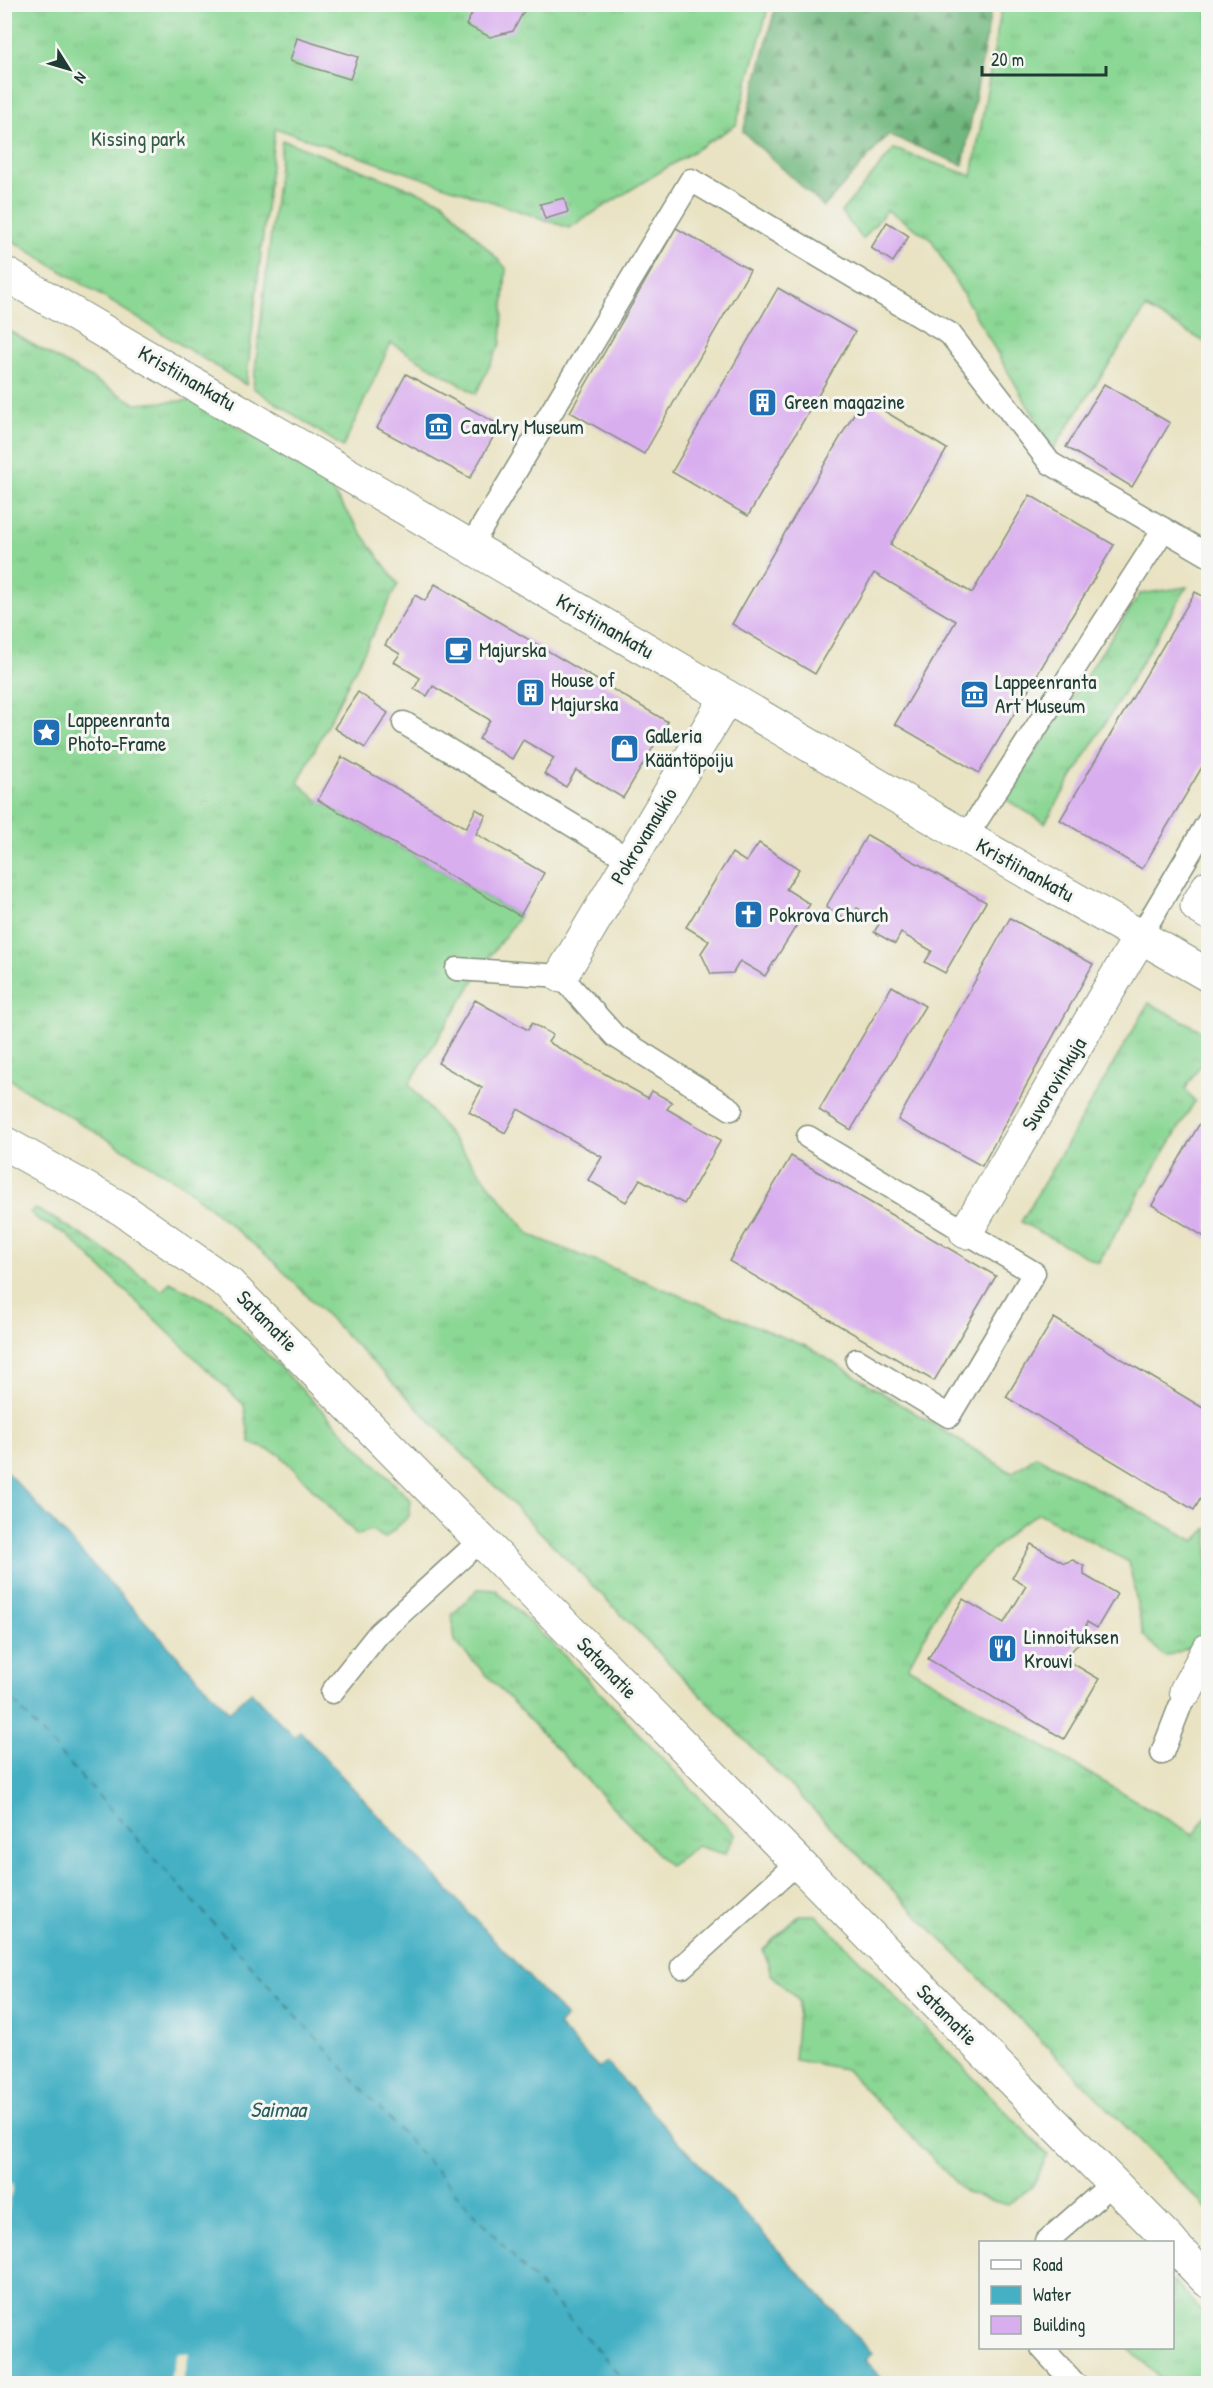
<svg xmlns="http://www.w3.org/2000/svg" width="1213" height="2388" viewBox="0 0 1213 2388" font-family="'Patrick Hand',sans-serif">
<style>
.grass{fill:url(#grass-tufts);stroke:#558a64;stroke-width:1.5}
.forest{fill:url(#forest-firs);stroke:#487a59;stroke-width:1.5}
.water{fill:#45b0c4;stroke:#32767c;stroke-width:1.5}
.pier{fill:#e9e3c3}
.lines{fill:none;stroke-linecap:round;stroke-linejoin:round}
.ferry{stroke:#2a605f;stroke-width:1.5;stroke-dasharray:8 6;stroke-linecap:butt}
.building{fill:#d9aeef}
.lane-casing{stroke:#84907c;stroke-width:25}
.street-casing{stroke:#84907c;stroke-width:35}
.secondary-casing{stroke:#84907c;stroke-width:35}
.lane{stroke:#fff;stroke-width:22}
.street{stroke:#fff;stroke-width:33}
.secondary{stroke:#fff;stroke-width:33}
.labels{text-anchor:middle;stroke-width:6;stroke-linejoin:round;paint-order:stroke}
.park-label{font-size:21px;fill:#355c47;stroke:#f6f6f2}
.street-label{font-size:21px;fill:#1f3d34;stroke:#f6f6f2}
.poi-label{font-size:21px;fill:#1f3d34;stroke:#f6f6f2;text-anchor:start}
.water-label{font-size:22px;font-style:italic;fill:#2a605f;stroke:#f6f6f2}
</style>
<defs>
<pattern id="grass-tufts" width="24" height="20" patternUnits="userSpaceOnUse" patternTransform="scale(1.5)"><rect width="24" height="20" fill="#8bd794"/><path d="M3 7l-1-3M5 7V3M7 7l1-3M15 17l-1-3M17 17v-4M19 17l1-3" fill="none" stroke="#78b980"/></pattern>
<pattern id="forest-firs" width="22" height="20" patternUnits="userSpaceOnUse" patternTransform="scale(1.5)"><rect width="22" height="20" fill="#70b87e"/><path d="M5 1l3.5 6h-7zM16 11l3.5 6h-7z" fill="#5b9768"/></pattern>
</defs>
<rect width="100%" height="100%" fill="#f6f6f2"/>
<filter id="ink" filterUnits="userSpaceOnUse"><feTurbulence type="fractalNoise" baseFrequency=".0167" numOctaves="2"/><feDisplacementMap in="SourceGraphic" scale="12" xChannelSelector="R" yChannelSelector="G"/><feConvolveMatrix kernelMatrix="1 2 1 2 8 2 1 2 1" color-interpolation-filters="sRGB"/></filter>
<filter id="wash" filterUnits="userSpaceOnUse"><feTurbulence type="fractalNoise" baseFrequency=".008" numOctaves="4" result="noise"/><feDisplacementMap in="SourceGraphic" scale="24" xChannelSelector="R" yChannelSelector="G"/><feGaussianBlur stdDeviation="1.35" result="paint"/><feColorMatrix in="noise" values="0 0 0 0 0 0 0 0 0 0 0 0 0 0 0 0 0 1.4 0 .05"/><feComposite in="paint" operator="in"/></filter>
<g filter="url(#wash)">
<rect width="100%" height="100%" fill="#e9e3c3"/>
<g class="grass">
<path d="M4,5h765l-33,120 -167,103 -294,-100 -29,257 -241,-149z"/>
<path d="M1002,5h206v339l-62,-36 -93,141 -122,-210 -44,-29 -24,29 -22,-27 53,-63 78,27z"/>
<path d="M282,140l160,61 64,67 -5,74 -25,52 -85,-51 -48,104 -90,-59z"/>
<path d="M4,328l132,76 59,-4 131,83 72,101 -100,199 20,17 202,116 -33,44 -78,124 121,151 280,113 202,125 24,-17 159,85 13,-13v95l-14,23 -29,11 -22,-22 -14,-73 -90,-49 -19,11 -73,70 -39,73 286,168 14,-21v396l-936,-950 -89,-75 -167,-101 -11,-10z"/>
<path d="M1187,587l-142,236 -40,-24 135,-205z"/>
<path d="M1149,1003l59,31v19l-23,36 10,12 -97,162 -77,-41z"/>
<path d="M35,1209c46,22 86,52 127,82l8,-9 53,27 188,192 -2,15 -24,22 -14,-8 -14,5 -78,-81 -29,-11 -6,-38 -178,-171 -26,-13 -10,-9z"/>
<path d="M478,1589l18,1 76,73 163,172 -10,19 -28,-8 -28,20 -214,-224 -3,-27z"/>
<path d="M800,1915h16l232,240 -16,32 -25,18 -41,-12 -121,-124 -51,-9 5,-59 -28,-27 -8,-25z"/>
<path d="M1173,2281l35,37v65h-42l-38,-35h44z"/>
</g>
<path class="forest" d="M776,5h216l-29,160 -75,-30 -64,72 -81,-75z"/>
<path class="water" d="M4,1469l225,243 22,-20 43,45 6,-6 266,286 -8,9 41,42 7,-6 266,291 -7,8 21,22h-881z"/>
<g class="pier">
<path d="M5,2182l8,2 -8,44 -1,-46z"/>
<path d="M177,2352l12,2 -7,29h-13z"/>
</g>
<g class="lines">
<path class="ferry" d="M4,1691l624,693"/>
</g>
<g id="blocks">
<g class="building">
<path d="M477,4h44l5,3 -13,24 -23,6 -24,-12z"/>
<path d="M297,38l61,19 -8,22 -60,-18z"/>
<path d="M564,198l4,14 -23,7 -5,-15z"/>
<path d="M887,222l22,14 -16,26 -22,-14z"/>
<path d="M676,228l74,42 -106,184 -74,-42z"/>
<path d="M778,288l77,44 -107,184 -76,-44z"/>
<path d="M406,374l94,51 -30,53 -93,-50z"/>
<path d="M1104,384l66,39 -38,64 -66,-40z"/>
<path d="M863,398l84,51 -57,96 82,48 58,-98 84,50 -135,228 -84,-49 61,-103 -82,-48 -59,101 -83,-50z"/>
<path d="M435,584l233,138 -45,76 -47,-28 -10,17 -22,-13 10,-16 -31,-18 -11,19 -33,-20 11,-19 -57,-34 -6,10 -13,-7 6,-11 -26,-16 6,-8 -15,-9 30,-50 10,6z"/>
<path d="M1195,592l13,7v158l-66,112 -82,-49z"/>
<path d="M358,692l30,21 -23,35 -31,-20z"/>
<path d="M342,757l124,71 10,-19 10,6 -10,19 68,39 -24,43 -202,-116z"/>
<path d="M867,835l119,67 -41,71 -20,-11 7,-11 -31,-18 -6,11 -21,-12 7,-11 -24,-13 -7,13 -24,-14z"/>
<path d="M759,843l40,26 -13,20 24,15 -45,72 -25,-15 -7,12 -22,1 -10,-21 8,-12 -23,-14 46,-74 14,9z"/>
<path d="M1010,918l83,46 -111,202 -84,-46z"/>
<path d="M892,986l33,20 -74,124 -32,-20z"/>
<path d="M475,1000l53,30 4,-7 21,12 -5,7 100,56 4,-7 20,11 -5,7 54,31 -37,64 -44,-25 -14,23 -38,-22 14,-23 -84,-48 -13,24 -36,-21 13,-24 -44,-25z"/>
<path d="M1200,1123l8,5v111l-56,-34z"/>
<path d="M791,1156l205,120 -62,105 -205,-120z"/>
<path d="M1054,1318l154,93v75l-14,24 -188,-113z"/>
<path d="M1031,1544l33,19 9,-3 11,6v9l33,19 -20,34 -10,-6 -5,17 -17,20 34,20 -35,60 -136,-80 35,-60 41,24 22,-37 -14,-8z"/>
</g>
</g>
</g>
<g filter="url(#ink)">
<use href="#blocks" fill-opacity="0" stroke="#84907c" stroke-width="1.5"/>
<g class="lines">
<defs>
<g id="lane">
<path d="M470,547l221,-367 259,154 100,129 158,92"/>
<path d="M404,723l226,137"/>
<path d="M966,837l198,-308"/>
<path d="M1141,935l67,-113"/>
<path d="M457,969l104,7 54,60 116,73"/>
<path d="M808,1137l226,136 -85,143 -92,-56"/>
<path d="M332,1692l47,-59 103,-94"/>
<path d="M1162,1753l24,-62"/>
<path d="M682,1967l115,-104"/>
<path d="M1046,2242l67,-59"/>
<path d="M1042,2348l33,36"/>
</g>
<g id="street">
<path d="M4,273l962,564 242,138"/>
<path d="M1208,887l-11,19 11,7"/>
<path d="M561,976l166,-279"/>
<path d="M966,1232l175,-297"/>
<path d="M1186,1691l22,-41"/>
</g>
<g id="secondary">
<path d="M4,1143l118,66 107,75 942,958"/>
<path d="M1172,2244l36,37"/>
</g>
</defs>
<use href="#lane" class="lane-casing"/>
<use href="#street" class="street-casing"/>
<use href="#secondary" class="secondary-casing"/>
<use href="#lane" class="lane"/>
<use href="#street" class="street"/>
<use href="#secondary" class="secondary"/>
</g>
</g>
<defs>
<symbol id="building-square" viewBox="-11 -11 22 22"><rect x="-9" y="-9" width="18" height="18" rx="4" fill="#1f6fb2" stroke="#f6f6f2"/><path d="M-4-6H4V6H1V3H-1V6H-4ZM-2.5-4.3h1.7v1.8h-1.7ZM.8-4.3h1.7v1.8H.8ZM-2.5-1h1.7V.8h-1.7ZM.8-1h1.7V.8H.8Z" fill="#fff"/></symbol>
<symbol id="museum-square" viewBox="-11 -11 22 22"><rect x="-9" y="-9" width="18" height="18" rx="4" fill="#1f6fb2" stroke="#f6f6f2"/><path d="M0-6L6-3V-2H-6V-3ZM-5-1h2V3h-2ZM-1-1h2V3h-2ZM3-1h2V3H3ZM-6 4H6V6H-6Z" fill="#fff"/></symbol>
<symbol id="cafe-square" viewBox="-11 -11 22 22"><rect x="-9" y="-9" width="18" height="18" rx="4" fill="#1f6fb2" stroke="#f6f6f2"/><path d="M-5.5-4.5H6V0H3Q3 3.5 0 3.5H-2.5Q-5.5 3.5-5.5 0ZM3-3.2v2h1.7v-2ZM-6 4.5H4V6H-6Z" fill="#fff"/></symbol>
<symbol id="sight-square" viewBox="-11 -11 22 22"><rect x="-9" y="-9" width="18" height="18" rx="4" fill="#1f6fb2" stroke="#f6f6f2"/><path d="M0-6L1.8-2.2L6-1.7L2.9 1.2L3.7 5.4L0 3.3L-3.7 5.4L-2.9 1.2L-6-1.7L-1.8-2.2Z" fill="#fff"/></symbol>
<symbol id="shop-square" viewBox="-11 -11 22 22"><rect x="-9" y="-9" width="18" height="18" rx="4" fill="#1f6fb2" stroke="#f6f6f2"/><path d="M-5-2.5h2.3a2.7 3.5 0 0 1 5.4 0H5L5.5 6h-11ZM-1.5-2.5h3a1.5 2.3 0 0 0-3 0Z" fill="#fff"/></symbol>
<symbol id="church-square" viewBox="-11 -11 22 22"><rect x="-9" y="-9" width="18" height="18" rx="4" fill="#1f6fb2" stroke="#f6f6f2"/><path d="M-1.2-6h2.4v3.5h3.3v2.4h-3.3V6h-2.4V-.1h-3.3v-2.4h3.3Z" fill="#fff"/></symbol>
<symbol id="restaurant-square" viewBox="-11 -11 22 22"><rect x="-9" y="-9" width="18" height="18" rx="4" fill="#1f6fb2" stroke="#f6f6f2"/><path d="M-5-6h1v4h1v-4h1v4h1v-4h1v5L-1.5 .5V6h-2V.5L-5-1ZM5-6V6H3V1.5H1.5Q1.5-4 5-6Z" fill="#fff"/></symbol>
</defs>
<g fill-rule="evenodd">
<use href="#building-square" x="746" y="386" width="33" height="33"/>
<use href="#museum-square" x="422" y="410" width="33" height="33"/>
<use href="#cafe-square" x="442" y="634" width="33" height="33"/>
<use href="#building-square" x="514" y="676" width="33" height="33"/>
<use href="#museum-square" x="958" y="678" width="33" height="33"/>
<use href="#sight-square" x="30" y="716" width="33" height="33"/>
<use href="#shop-square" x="608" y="732" width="33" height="33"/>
<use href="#church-square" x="732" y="898" width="33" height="33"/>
<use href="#restaurant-square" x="986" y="1632" width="33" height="33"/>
</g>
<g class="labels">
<g class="park-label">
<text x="138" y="146">Kissing park</text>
</g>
<g class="street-label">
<text transform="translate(187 378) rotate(30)" y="7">Kristiinankatu</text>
<text transform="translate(605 626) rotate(30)" y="7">Kristiinankatu</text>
<text transform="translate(644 836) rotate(-59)" y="7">Pokrovanaukio</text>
<text transform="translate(1025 870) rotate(29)" y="7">Kristiinankatu</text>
<text transform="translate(1054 1084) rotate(-59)" y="7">Suvorovinkuja</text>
<text transform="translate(267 1321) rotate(45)" y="7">Satamatie</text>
<text transform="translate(607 1668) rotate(46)" y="7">Satamatie</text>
<text transform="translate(947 2015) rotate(45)" y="7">Satamatie</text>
</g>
<g class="poi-label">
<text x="784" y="409">Green magazine</text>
<text x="460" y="434">Cavalry Museum</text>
<text x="479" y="657">Majurska</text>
<text x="551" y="687">House of<tspan x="551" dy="24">Majurska</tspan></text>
<text x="995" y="689">Lappeenranta<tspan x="995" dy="24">Art Museum</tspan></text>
<text x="68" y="727">Lappeenranta<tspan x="68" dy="24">Photo-Frame</tspan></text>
<text x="645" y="743">Galleria<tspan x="645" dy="24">Kääntöpoiju</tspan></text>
<text x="769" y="922">Pokrova Church</text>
<text x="1024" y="1644">Linnoituksen<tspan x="1024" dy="24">Krouvi</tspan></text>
</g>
<g class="water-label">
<text x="278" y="2117">Saimaa</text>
</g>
</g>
<rect width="1213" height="2388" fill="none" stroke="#f6f6f2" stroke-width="24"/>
<rect x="979" y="2241" width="195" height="108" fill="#f6f6f2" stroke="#a0aca6" stroke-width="1.5"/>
<rect x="991" y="2260" width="30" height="9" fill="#ffffff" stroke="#a0aca6" stroke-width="1.5"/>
<text x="1033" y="2271" font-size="18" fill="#1f3d34">Road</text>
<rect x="991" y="2286" width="30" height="18" fill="#45b0c4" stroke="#a0aca6" stroke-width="1.5"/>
<text x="1033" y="2301" font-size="18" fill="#1f3d34">Water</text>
<rect x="991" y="2316" width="30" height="18" fill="#d9aeef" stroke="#a0aca6" stroke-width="1.5"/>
<text x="1033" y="2331" font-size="18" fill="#1f3d34">Building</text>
<g transform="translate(69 69) rotate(127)" stroke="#f6f6f2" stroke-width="4.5" paint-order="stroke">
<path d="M0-4.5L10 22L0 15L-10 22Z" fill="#1f3d34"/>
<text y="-9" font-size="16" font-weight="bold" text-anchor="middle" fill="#1f3d34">N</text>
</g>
<path d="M982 66v9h124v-9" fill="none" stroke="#1f3d34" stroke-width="3"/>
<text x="991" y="66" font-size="18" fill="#1f3d34" stroke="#f6f6f2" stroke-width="4.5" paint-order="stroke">20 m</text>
</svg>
